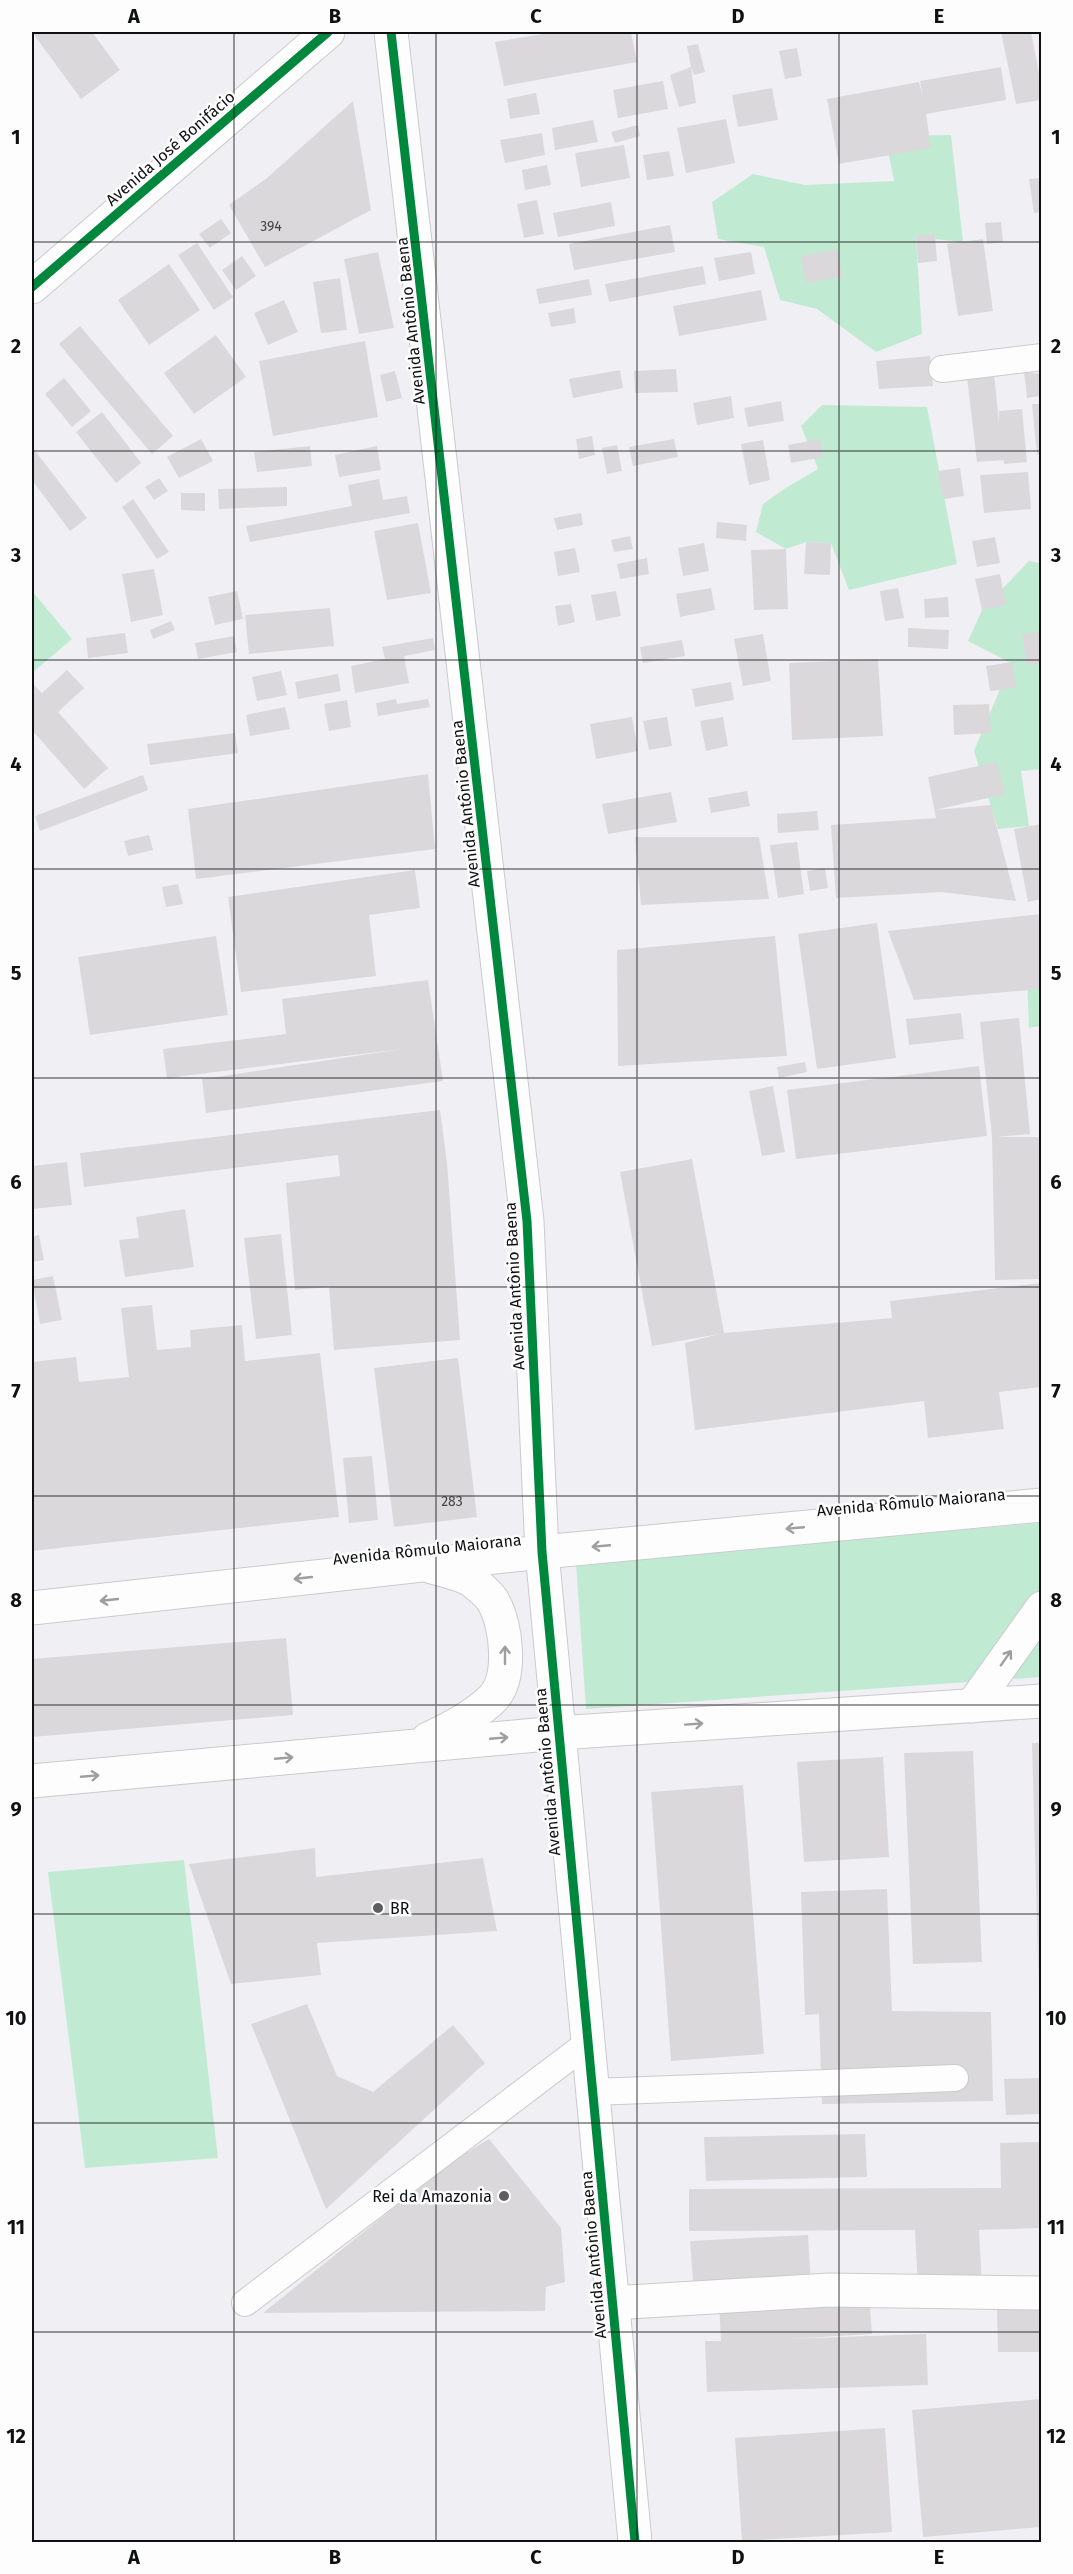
<svg xmlns="http://www.w3.org/2000/svg" width="1073" height="2574" viewBox="0 0 1073 2574" font-family="'Fira Sans',sans-serif">
<style>
.green{fill:#c0ebd2}
.building{fill:#dad8da}
.lines{fill:none;stroke-linecap:round;stroke-linejoin:round}
.service-casing{stroke:#cacbce;stroke-width:28}
.minor-casing{stroke:#cacbce;stroke-width:35}
.tertiary-casing{stroke:#cacbce;stroke-width:35}
.secondary-casing{stroke:#cacbce;stroke-width:35}
.service{stroke:#fdfdfd;stroke-width:26}
.minor{stroke:#fdfdfd;stroke-width:33}
.tertiary{stroke:#fdfdfd;stroke-width:33}
.secondary{stroke:#fdfdfd;stroke-width:33}
.cycleway-casing{stroke:#fdfdfe;stroke-width:13}
.cycleway{stroke:#00873e;stroke-width:9}
.oneway{stroke:#9e9e9f}
.grid{fill:none;stroke:#0f1012;stroke-width:1.5;stroke-opacity:0.55}
.poi-dot{fill:#5e5e61;stroke:#fdfdfe;stroke-width:2}
.labels{text-anchor:middle;stroke-width:5;stroke-linejoin:round;paint-order:stroke}
.number-label{font-size:14px;fill:#444446}
.street-label{font-size:16px;fill:#0f1012;stroke:#fdfdfe}
.poi-label{font-size:16px;fill:#0f1012;stroke:#fdfdfe;text-anchor:start}
.neatline{fill:none;stroke:#0f1012;stroke-width:2}
.grid-label{font-size:20px;text-anchor:middle;font-weight:bold;fill:#0f1012}
</style>
<rect width="100%" height="100%" fill="#f0f0f4"/>
<g class="green">
<path d="M951,135l12,107 -47,-5 6,97 -46,18 -59,-43 -37,-9 -16,-53 -46,-8 -6,-37 41,-28 52,11 89,-4 -9,-45z"/>
<path d="M822,405l105,2 30,157 -108,26 -18,-47 -25,-1 -20,7 -30,-17 7,-28 21,-15 34,-20 -17,-43z"/>
<path d="M1029,561l12,2v206l-20,2 8,55 -31,3 -24,-78 37,-88 -43,-22 14,-31z"/>
<path d="M32,591l40,48 -40,34z"/>
<path d="M1042,949l-1,77 -12,2 -3,-78z"/>
<path d="M1041,1523v154l-455,32 -10,-146z"/>
<path d="M184,1860l34,298 -133,10 -37,-296z"/>
</g>
<g class="building">
<path d="M32,32h60l28,38 -39,29z"/>
<path d="M555,32h76l6,30 -133,24 -9,-44z"/>
<path d="M1001,32h30l10,52v16l-25,4z"/>
<path d="M698,44l7,28 -11,3 -3,-8 5,36 -17,4 -9,-32 21,-8 -4,-21z"/>
<path d="M797,48l5,28 -17,3 -6,-28z"/>
<path d="M1001,67l5,33 -80,14 5,34 -92,16 -12,-65 92,-17 4,15 -3,-16z"/>
<path d="M663,81l5,28 -50,9 -5,-28z"/>
<path d="M772,88l6,32 -40,7 -6,-32z"/>
<path d="M536,93l4,21 -30,5 -3,-20z"/>
<path d="M353,101l18,109 -106,57 -36,-62 38,-27z"/>
<path d="M726,119l9,44 -49,10 -9,-45z"/>
<path d="M593,120l5,22 -43,8 -3,-22z"/>
<path d="M638,125l2,11 -25,7 -4,-11z"/>
<path d="M542,133l3,22 -40,8 -5,-23z"/>
<path d="M624,145l6,33 -49,9 -6,-34z"/>
<path d="M669,151l5,25 -27,4 -4,-25z"/>
<path d="M547,165l4,20 -26,5 -3,-20z"/>
<path d="M1041,178v34l-7,1 -5,-34z"/>
<path d="M537,200l7,34 -20,4 -7,-34z"/>
<path d="M611,202l4,24 -57,11 -5,-24z"/>
<path d="M221,219l10,14 -21,15 -11,-14z"/>
<path d="M1001,222l2,20 -16,2 -2,-21z"/>
<path d="M670,225l5,27 -101,18 -5,-26z"/>
<path d="M935,234l2,27 -19,2 -2,-27z"/>
<path d="M983,239l10,72 -35,5 -11,-72z"/>
<path d="M197,243l36,54 -19,13 -36,-55z"/>
<path d="M838,249l5,28 -37,6 -5,-27z"/>
<path d="M378,252l16,76 -35,6 -15,-75z"/>
<path d="M751,252l4,22 -36,7 -5,-23z"/>
<path d="M242,256l14,20 -20,14 -14,-20z"/>
<path d="M169,264l31,46 -51,35 -31,-45z"/>
<path d="M703,266l3,18 -97,18 -4,-18z"/>
<path d="M340,278l7,52 -26,3 -8,-51z"/>
<path d="M589,279l3,16 -53,9 -3,-15z"/>
<path d="M761,290l6,30 -88,16 -6,-30z"/>
<path d="M284,300l14,32 -30,13 -14,-32z"/>
<path d="M574,308l2,15 -25,4 -3,-14z"/>
<path d="M80,326l93,110 -21,18 -93,-110z"/>
<path d="M216,335l30,42 -52,37 -30,-41z"/>
<path d="M365,341l13,76 -105,19 -14,-75z"/>
<path d="M930,356l3,30 -54,3 -3,-28z"/>
<path d="M676,369l2,23 -43,1 -1,-22z"/>
<path d="M620,370l3,18 -50,10 -4,-19z"/>
<path d="M395,371l7,27 -16,4 -6,-27z"/>
<path d="M1024,372l17,2v22l-14,2z"/>
<path d="M994,374l5,48v-11l23,-2 5,53 -23,2v-4l-27,2 -10,-85z"/>
<path d="M64,378l27,33 -19,16 -27,-33z"/>
<path d="M731,396l3,22 -37,7 -4,-22z"/>
<path d="M781,401l3,20 -36,6 -4,-19z"/>
<path d="M1032,404h9v50l-4,1z"/>
<path d="M102,412l39,51 -25,20 -40,-51z"/>
<path d="M592,436l3,19 -16,4 -3,-20z"/>
<path d="M201,439l12,22 -34,17 -12,-21z"/>
<path d="M674,439l4,18 -45,9 -4,-19z"/>
<path d="M820,439l3,18 -32,6 -3,-18z"/>
<path d="M763,440l7,40 -21,5 -8,-41z"/>
<path d="M617,445l5,26 -15,3 -5,-26z"/>
<path d="M310,446l2,20 -55,6 -3,-20z"/>
<path d="M377,446l4,24 -42,7 -4,-22z"/>
<path d="M32,447l55,71 -17,13 -38,-51z"/>
<path d="M960,468l4,28 -21,3 -5,-28z"/>
<path d="M1028,472l3,37 -47,4 -4,-38z"/>
<path d="M159,478l9,13 -14,9 -9,-13z"/>
<path d="M379,479l4,21 24,-4 3,17 -160,29 -4,-16 106,-20 -4,-21z"/>
<path d="M287,487v19l-68,3 -1,-20z"/>
<path d="M181,493h24v18l-24,-1z"/>
<path d="M133,499l36,53 -12,7 -35,-52z"/>
<path d="M581,513l2,12 -26,5 -3,-12z"/>
<path d="M717,522l30,3 -1,16 -30,-3z"/>
<path d="M418,523l13,70 -44,7 -13,-69z"/>
<path d="M630,536l3,13 -19,3 -3,-12z"/>
<path d="M995,537l5,26 -23,4 -5,-26z"/>
<path d="M806,542l25,1 -1,32 -26,-1z"/>
<path d="M704,543l5,28 -26,5 -5,-28z"/>
<path d="M575,548l5,24 -22,4 -4,-24z"/>
<path d="M786,549l2,60 -34,1 -3,-60z"/>
<path d="M647,558l2,16 -29,5 -3,-15z"/>
<path d="M154,569l9,46 -32,7 -9,-48z"/>
<path d="M1000,574l6,31 -24,5 -7,-31z"/>
<path d="M711,588l4,22 -35,7 -4,-23z"/>
<path d="M898,588l6,30 -19,3 -5,-30z"/>
<path d="M237,591l6,28 -28,6 -7,-28z"/>
<path d="M616,591l5,25 -25,5 -5,-26z"/>
<path d="M948,597l1,20 -24,1 -1,-19z"/>
<path d="M571,604l4,18 -17,4 -3,-20z"/>
<path d="M330,608l4,38 -85,8 -4,-39z"/>
<path d="M171,621l4,9 -22,9 -3,-9z"/>
<path d="M908,628l41,2 -1,19 -40,-2z"/>
<path d="M1041,631v32l-14,2 -5,-30z"/>
<path d="M125,633l3,20 -40,5 -2,-20z"/>
<path d="M763,634l8,47 -28,5 -9,-47z"/>
<path d="M234,636l3,16 -39,7 -3,-16z"/>
<path d="M433,638l2,12 -31,6 5,27 -54,10 -4,-27 34,-7 -3,-12z"/>
<path d="M682,640l3,16 -42,7 -3,-16z"/>
<path d="M878,659l5,77 -91,4 -3,-77z"/>
<path d="M1012,662l4,26 -26,3 -4,-25z"/>
<path d="M67,670l17,18 -26,24 50,56 -24,21 -52,-59v-43l2,-2 8,8z"/>
<path d="M281,671l6,24 -30,6 -5,-24z"/>
<path d="M338,674l3,17 -43,8 -3,-17z"/>
<path d="M731,682l3,18 -39,7 -3,-18z"/>
<path d="M396,699l1,5 31,-5 2,8 -52,9 -2,-13z"/>
<path d="M347,700l4,27 -22,4 -5,-27z"/>
<path d="M989,704l2,29 -37,2 -1,-30z"/>
<path d="M285,707l5,22 -40,7 -4,-21z"/>
<path d="M632,717l6,34 -42,8 -6,-35z"/>
<path d="M667,717l5,29 -23,4 -6,-29z"/>
<path d="M723,717l5,29 -22,5 -6,-30z"/>
<path d="M235,733l3,20 -88,12 -3,-21z"/>
<path d="M997,762l8,32 -70,16 56,-5 25,96 -75,-9 -105,6 -5,-73 105,-7 -8,-41z"/>
<path d="M428,774l7,75 -239,30 -8,-70z"/>
<path d="M143,775l5,15 -108,41 -5,-15z"/>
<path d="M747,791l3,15 -39,7 -3,-15z"/>
<path d="M671,792l6,30 -69,12 -6,-30z"/>
<path d="M817,811l2,19 -41,3 -1,-19z"/>
<path d="M1041,824v75l-13,3 -14,-73z"/>
<path d="M149,835l4,15 -25,6 -4,-15z"/>
<path d="M635,837h124l10,62 -128,6z"/>
<path d="M797,842l7,52 -26,4 -8,-53z"/>
<path d="M825,868l3,20 -18,3 -3,-20z"/>
<path d="M415,870l5,38 -51,7 7,61 -135,16 -13,-95z"/>
<path d="M178,884l5,20 -17,3 -4,-20z"/>
<path d="M1041,914v75l-127,11 -26,-69z"/>
<path d="M877,923l19,135 -79,11 -19,-135z"/>
<path d="M216,936l12,79 -138,20 -12,-78z"/>
<path d="M775,936l12,120 -169,10 -1,-116z"/>
<path d="M428,980l15,101 -237,32 -4,-34 200,-30 -235,29 -4,-29 123,-15 -4,-35z"/>
<path d="M961,1013l3,26 -55,6 -3,-26z"/>
<path d="M1019,1018l11,116 -33,3h44v142l-46,1 -3,-143 -12,-115z"/>
<path d="M805,1062l2,10 -28,6 -2,-11z"/>
<path d="M979,1066l8,70 -191,23 -9,-69z"/>
<path d="M773,1086l12,66 -23,4 -13,-65z"/>
<path d="M440,1110l7,53 13,177 -126,10 -5,-63 -34,3 -9,-107 54,-7 -2,-21 -254,32 -4,-34z"/>
<path d="M692,1159l32,174 168,-15 -2,-17 151,-18v104l-42,5 5,37 -76,9 -4,-37 -229,29 -10,-87 34,-9 -67,12 -32,-174z"/>
<path d="M67,1162l5,43 -40,4v-43z"/>
<path d="M185,1209l9,58 -69,10 -6,-37 20,-2 -3,-21z"/>
<path d="M281,1234l11,101 -36,4 -12,-101z"/>
<path d="M39,1235l5,25 -12,2v-25z"/>
<path d="M53,1276l9,44 -22,4 -8,-44z"/>
<path d="M152,1305l5,45 34,-3 -1,-17 52,-5 3,36 75,-8 19,164 -307,34v-189l44,-5 3,25 50,-5 -8,-69z"/>
<path d="M458,1358l19,159 -83,10 -20,-159z"/>
<path d="M372,1456l6,64 -29,3 -6,-65z"/>
<path d="M286,1638l7,77 -261,22v-78z"/>
<path d="M1032,1743h9v288h-1z"/>
<path d="M973,1751l9,211 -69,2 -9,-211z"/>
<path d="M883,1757l6,100 -85,5 -7,-100z"/>
<path d="M743,1785l21,269 -93,7 -20,-269z"/>
<path d="M315,1848l1,29 167,-19 14,73 -180,12 4,32 -90,9 -42,-120z"/>
<path d="M887,1889l5,122 99,1 2,89 -171,3 -3,-90 -14,1 -4,-123z"/>
<path d="M307,2004l30,72 36,16 80,-67 32,38 -159,146 -75,-185z"/>
<path d="M1041,2078v36l-35,1 -2,-36z"/>
<path d="M865,2134l2,43 -161,4 -2,-44z"/>
<path d="M489,2139l72,89 4,54 -19,5 -1,24 -282,2 185,-149z"/>
<path d="M1041,2142v86l-62,2 3,55 -64,3 -3,-58 -226,1v-42l312,-1 -1,-45z"/>
<path d="M808,2235l3,51 -117,7 -4,-52z"/>
<path d="M869,2295l3,39 -86,5 140,-5 2,51 -221,7 -2,-51h16l-2,-39z"/>
<path d="M997,2309h44v43h-43z"/>
<path d="M1041,2399v128l-118,10 -11,-127z"/>
<path d="M885,2428l7,104 -150,9 -7,-103z"/>
</g>
<g class="lines">
<defs>
<g id="service">
<path d="M942,369l100,-12"/>
<path d="M593,2092l362,-14"/>
<path d="M245,2303l343,-260"/>
</g>
<path id="minor" d="M612,2303l217,-13 213,3"/>
<g id="tertiary">
<path d="M391,32l136,1189 15,331 93,990"/>
<path d="M32,1608l510,-56 500,-47"/>
<path d="M972,1706l70,-98"/>
<path d="M428,1739c22,-10 45,-22 63,-39 22,-20 16,-73 3,-97 -3,-7 -13,-15 -19,-20 -11,-9 -30,-12 -43,-16"/>
<path d="M32,1781l526,-48 484,-32"/>
</g>
<path id="secondary" d="M32,287l296,-255"/>
</defs>
<use href="#service" class="service-casing"/>
<use href="#minor" class="minor-casing"/>
<use href="#tertiary" class="tertiary-casing"/>
<use href="#secondary" class="secondary-casing"/>
<use href="#service" class="service"/>
<use href="#minor" class="minor"/>
<use href="#tertiary" class="tertiary"/>
<use href="#secondary" class="secondary"/>
<defs>
<g id="cycleway">
<path d="M391,32l136,1189 15,331 93,990"/>
<path d="M32,287l296,-255"/>
</g>
</defs>
<use href="#cycleway" class="cycleway-casing"/>
<use href="#cycleway" class="cycleway"/>
</g>
<defs><path id="oneway-shaft" d="M-6 0H5M1.5-3L5.5 0L1.5 3" fill="none" stroke-width="1.6" stroke-linecap="round" stroke-linejoin="round" transform="scale(1.5)"/></defs>
<g class="oneway">
<use href="#oneway-shaft" transform="translate(795 1528) rotate(175)"/>
<use href="#oneway-shaft" transform="translate(601 1546) rotate(175)"/>
<use href="#oneway-shaft" transform="translate(303 1578) rotate(174)"/>
<use href="#oneway-shaft" transform="translate(109 1600) rotate(174)"/>
<use href="#oneway-shaft" transform="translate(505 1655) rotate(-90)"/>
<use href="#oneway-shaft" transform="translate(1006 1658) rotate(-55)"/>
<use href="#oneway-shaft" transform="translate(694 1724) rotate(-4)"/>
<use href="#oneway-shaft" transform="translate(499 1738) rotate(-5)"/>
<use href="#oneway-shaft" transform="translate(284 1758) rotate(-5)"/>
<use href="#oneway-shaft" transform="translate(90 1776) rotate(-5)"/>
</g>
<path class="grid" d="M234,32v2510M436,32v2510M637,32v2510M839,32v2510M32,242h1010M32,451h1010M32,660h1010M32,869h1010M32,1078h1010M32,1287h1010M32,1496h1010M32,1705h1010M32,1914h1010M32,2123h1010M32,2332h1010"/>
<g class="poi-dot">
<circle cx="378" cy="1908" r="6"/>
<circle cx="504" cy="2196" r="6"/>
</g>
<g class="labels">
<g class="number-label">
<text x="271" y="231">394</text>
<text x="452" y="1506">283</text>
</g>
<g class="street-label">
<text transform="translate(170 148) rotate(-41)" y="6">Avenida José Bonifácio</text>
<text transform="translate(410 321) rotate(-96)" y="6">Avenida Antônio Baena</text>
<text transform="translate(465 804) rotate(-96)" y="6">Avenida Antônio Baena</text>
<text transform="translate(514 1286) rotate(-93)" y="6">Avenida Antônio Baena</text>
<text transform="translate(911 1502) rotate(-5)" y="6">Avenida Rômulo Maiorana</text>
<text transform="translate(427 1549) rotate(-6)" y="6">Avenida Rômulo Maiorana</text>
<text transform="translate(547 1772) rotate(-95)" y="6">Avenida Antônio Baena</text>
<text transform="translate(593 2255) rotate(-95)" y="6">Avenida Antônio Baena</text>
</g>
<g class="poi-label">
<text x="390" y="1914">BR</text>
<text x="492" y="2202" text-anchor="end">Rei da Amazonia</text>
</g>
</g>
<rect width="1073" height="2574" fill="none" stroke="#fdfdfe" stroke-width="66"/>
<rect x="33" y="33" width="1007" height="2508" class="neatline"/>
<g class="grid-label">
<text x="134" y="23">A</text>
<text x="335" y="23">B</text>
<text x="536" y="23">C</text>
<text x="738" y="23">D</text>
<text x="939" y="23">E</text>
<text x="16" y="144">1</text>
<text x="1056" y="144">1</text>
<text x="16" y="353">2</text>
<text x="1056" y="353">2</text>
<text x="16" y="562">3</text>
<text x="1056" y="562">3</text>
<text x="16" y="771">4</text>
<text x="1056" y="771">4</text>
<text x="16" y="980">5</text>
<text x="1056" y="980">5</text>
<text x="16" y="1189">6</text>
<text x="1056" y="1189">6</text>
<text x="16" y="1398">7</text>
<text x="1056" y="1398">7</text>
<text x="16" y="1607">8</text>
<text x="1056" y="1607">8</text>
<text x="16" y="1816">9</text>
<text x="1056" y="1816">9</text>
<text x="16" y="2025">10</text>
<text x="1056" y="2025">10</text>
<text x="16" y="2234">11</text>
<text x="1056" y="2234">11</text>
<text x="16" y="2443">12</text>
<text x="1056" y="2443">12</text>
<text x="134" y="2564">A</text>
<text x="335" y="2564">B</text>
<text x="536" y="2564">C</text>
<text x="738" y="2564">D</text>
<text x="939" y="2564">E</text>
</g>
</svg>
